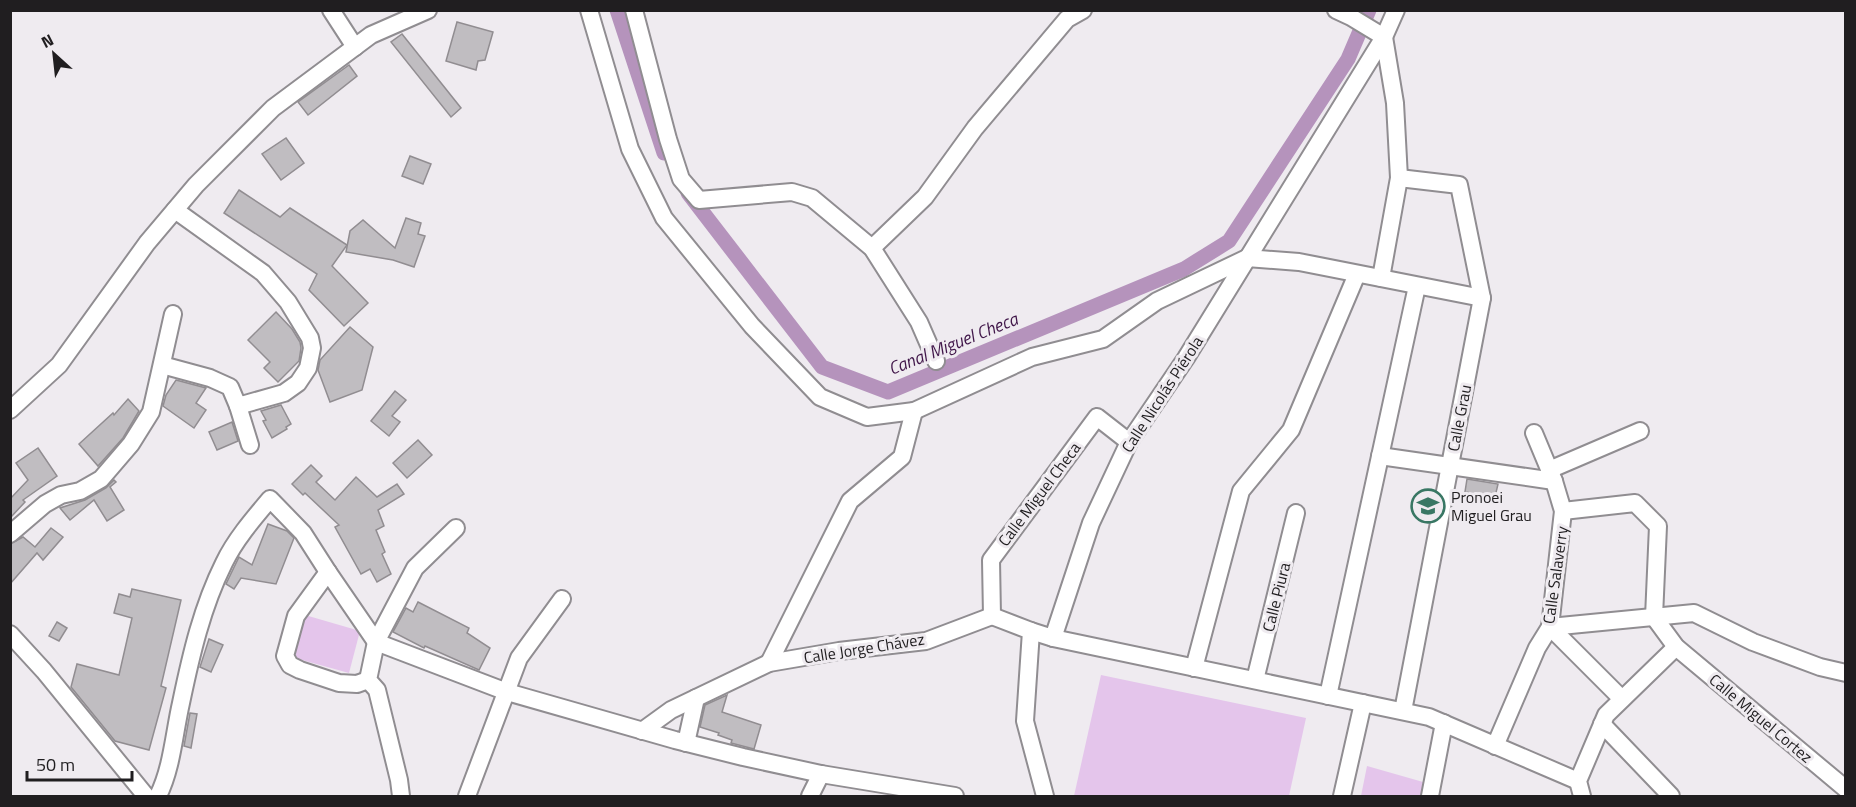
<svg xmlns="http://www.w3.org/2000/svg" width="1856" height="807" viewBox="0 0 1856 807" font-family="'Titillium Web',sans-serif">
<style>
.green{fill:#e4c5eb}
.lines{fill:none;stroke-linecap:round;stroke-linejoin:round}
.canal{stroke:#b593bc;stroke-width:15}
.building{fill:#c0bdc1;stroke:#918d91;stroke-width:1.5}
.minor-casing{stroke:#908d91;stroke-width:20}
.minor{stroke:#fff;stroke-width:16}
.labels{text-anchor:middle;stroke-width:6;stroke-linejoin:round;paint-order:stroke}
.street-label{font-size:16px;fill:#201e20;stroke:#efebf0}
.poi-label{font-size:16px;fill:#201e20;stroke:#efebf0;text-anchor:start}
.water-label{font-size:18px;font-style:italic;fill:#401649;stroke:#efebf0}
</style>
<rect width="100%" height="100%" fill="#efebf0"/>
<g class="green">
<path d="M305,615l55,16 -11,42 -58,-16z"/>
<path d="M1101,675l205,43 -17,78h-215z"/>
<path d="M1367,766l56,16 -2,14h-60z"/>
</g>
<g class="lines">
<g class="canal">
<path d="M617,10l47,143"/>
<path d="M688,193l134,174 66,25 296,-123 45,-28 119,-182 21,-49"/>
</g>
</g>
<g class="building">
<path d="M457,22l36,10 -8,28 -7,1 -2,9 -30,-9z"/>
<path d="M402,34l59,74 -10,9 -60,-75z"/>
<path d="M349,65l8,11 -49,39 -10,-13z"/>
<path d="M286,138l18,25 -23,17 -19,-26z"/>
<path d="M410,156l21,8 -8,20 -21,-8z"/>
<path d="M239,190l41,27 10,-9 57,37 -15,21 36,37 -24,23 -35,-36 8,-16 -93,-61z"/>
<path d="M406,218l15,5 -3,11 7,2 -11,31 -21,-7 -47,-8 4,-21 13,-11 32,28z"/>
<path d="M276,312l16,17 8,13 1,6 -2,13 -21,21 -14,-14 6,-6 -22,-22z"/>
<path d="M350,327l23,20 -11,43 -32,12 -12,-32 2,-10z"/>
<path d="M176,380l30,8 -10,15 10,7 -12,18 -31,-22 3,-11z"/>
<path d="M395,391l11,9 -14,16 8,6 -11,14 -18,-15z"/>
<path d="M128,399l11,12 -16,27 -25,28 -19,-22 34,-31 1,2z"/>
<path d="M281,405l10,19 -5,3 1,2 -15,9 -9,-17 3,-1 -5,-9z"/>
<path d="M232,422l6,19 -21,9 -8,-18z"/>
<path d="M418,440l14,15 -25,23 -14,-15z"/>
<path d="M38,448l19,28 -34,24 2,2 -15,16v-19l18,-19 -12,-17z"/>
<path d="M311,465l11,11 -6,6 19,18 21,-23 21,20 20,-13 7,10 -26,16 6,16 -8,4 9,22 -3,2 9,20 -14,8 -7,-13 -9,5 -26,-47 4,-2 -34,-32 -2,2 -11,-11z"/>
<path d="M1467,479l31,5 -3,13 -30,-5z"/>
<path d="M114,480l2,2 -6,5 14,23 -17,11 -13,-21 -24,20 -10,-12 25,-8 21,-12z"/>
<path d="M268,524l19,7 7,7 -18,46 -35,-6 -7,11 -8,-5 13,-27 13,8z"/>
<path d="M51,528l12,9 -20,23 -6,-7 -27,31v-40l13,-7 12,10z"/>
<path d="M132,589l49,11 -20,86 5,2 -17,62 -34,-9 -44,-54 6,-23 42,11 13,-57 -18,-5 5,-19 11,3z"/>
<path d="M418,602l51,26 -2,5 23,15 -11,22 -54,-24 -1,2 -31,-16 13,-24 7,4z"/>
<path d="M57,622l10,6 -8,13 -10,-5z"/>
<path d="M209,639l14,6 -12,27 -11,-5z"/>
<path d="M727,695l-5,17 39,13 -7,24 -23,-6 1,-3 -14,-5 1,-2 -19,-6 5,-22z"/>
<path d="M190,713l7,1 -6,34 -7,-2z"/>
</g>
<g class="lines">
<defs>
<g id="minor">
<path d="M331,10l24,37"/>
<path d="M589,10l41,139 34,69 88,108 68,71 47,20 47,-6 118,-54 71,-18 54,-38 90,-43 52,4 183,36"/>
<path d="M634,10l34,129 13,40 18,21 93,-8 20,6 60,50 47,74 17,39"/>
<path d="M1336,10l15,7 33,20 11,66 4,75 -18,100"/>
<path d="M1399,178l60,7 23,113 -79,413"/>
<path d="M872,248l53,-51 50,-69 92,-109 16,-9"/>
<path d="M162,365l48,13 20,9 8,19 46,-13 14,-10 10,-15 4,-20 -2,-10 -22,-36 -25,-29 -88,-63"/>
<path d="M238,406l12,39"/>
<path d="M10,410l49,-45 88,-122 49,-58 77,-77 98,-73 57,-25"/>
<path d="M1380,456l174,25"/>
<path d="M1549,470l91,-39"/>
<path d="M1563,511l72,-8 23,23 -4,91 22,30 170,142"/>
<path d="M10,534l35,-30 16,-9 19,-4 21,-12 30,-35 20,-32 22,-98"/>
<path d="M1550,627l144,-14 59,29 67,25 26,6"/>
<path d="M1550,627l72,72"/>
<path d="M1031,631l22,7 376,79 149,64"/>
<path d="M10,634l34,37 102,125"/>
<path d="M1053,638l38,-115 38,-81 57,-84 198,-321 12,-27"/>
<path d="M769,663l81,-162 52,-44 12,-46"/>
<path d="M1194,668l47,-177 50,-61 66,-156"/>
<path d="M368,680l-11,4 -18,-1 -39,-13 -10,-5 -5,-9 11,-40 32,-44 48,70 131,50 168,48 68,17 78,17 134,22"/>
<path d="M1255,680l41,-167"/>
<path d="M1328,696l89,-410"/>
<path d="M1602,724l69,72"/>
<path d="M642,731l29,-21 98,-47 70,-12 87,-10 66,-25"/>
<path d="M686,743l10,-45"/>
<path d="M1495,746l42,-98 13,-21 13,-116 -9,-30 -20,-48"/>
<path d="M158,796c14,-28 16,-62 23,-93 10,-48 21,-96 43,-140 11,-23 29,-44 46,-64l33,34 25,39"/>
<path d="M401,796l-2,-16 -22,-90 -9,-10 8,-38 39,-74 41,-40"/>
<path d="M467,796l52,-138 43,-59"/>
<path d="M810,796l11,-22"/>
<path d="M1045,796l-20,-75 6,-90 -39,-15 -1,-56 106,-143 32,25"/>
<path d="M1342,796l21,-93"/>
<path d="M1430,796l14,-73"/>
<path d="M1582,796l-4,-15 28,-66 70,-68"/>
</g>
</defs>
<use href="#minor" class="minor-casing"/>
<use href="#minor" class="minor"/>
</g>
<defs>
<symbol id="school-ring" viewBox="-11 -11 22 22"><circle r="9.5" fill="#efebf0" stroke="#397764" stroke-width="1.5"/><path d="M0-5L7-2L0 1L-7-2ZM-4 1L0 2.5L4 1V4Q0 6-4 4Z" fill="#397764"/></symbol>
</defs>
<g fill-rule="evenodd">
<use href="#school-ring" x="1409" y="487" width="38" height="38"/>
</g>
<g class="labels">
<g class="street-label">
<text transform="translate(1162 394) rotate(-57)" y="6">Calle Nicolás Piérola</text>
<text transform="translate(1459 418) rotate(-79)" y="6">Calle Grau</text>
<text transform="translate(1039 494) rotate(-53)" y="6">Calle Miguel Checa</text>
<text transform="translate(1555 575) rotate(-82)" y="6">Calle Salaverry</text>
<text transform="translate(1276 597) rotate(-76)" y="6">Calle Piura</text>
<text transform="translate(864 648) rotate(-9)" y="6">Calle Jorge Chávez</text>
<text transform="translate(1761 718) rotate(40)" y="6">Calle Miguel Cortez</text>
</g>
<g class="poi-label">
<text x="1451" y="503">Pronoei<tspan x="1451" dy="18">Miguel Grau</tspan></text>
</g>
<g class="water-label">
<text transform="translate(953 344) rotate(-22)" y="6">Canal Miguel Checa</text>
</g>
</g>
<rect width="1856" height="807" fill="none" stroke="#201e20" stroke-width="24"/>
<g transform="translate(54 54) rotate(333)" stroke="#efebf0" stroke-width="4.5" paint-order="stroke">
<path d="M0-4.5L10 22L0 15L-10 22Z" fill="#201e20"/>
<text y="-9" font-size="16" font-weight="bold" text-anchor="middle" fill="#201e20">N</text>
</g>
<path d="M27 771v9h105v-9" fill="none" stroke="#201e20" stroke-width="3"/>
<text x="36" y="771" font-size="18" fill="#201e20" stroke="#efebf0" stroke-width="4.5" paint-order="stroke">50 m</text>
</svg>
